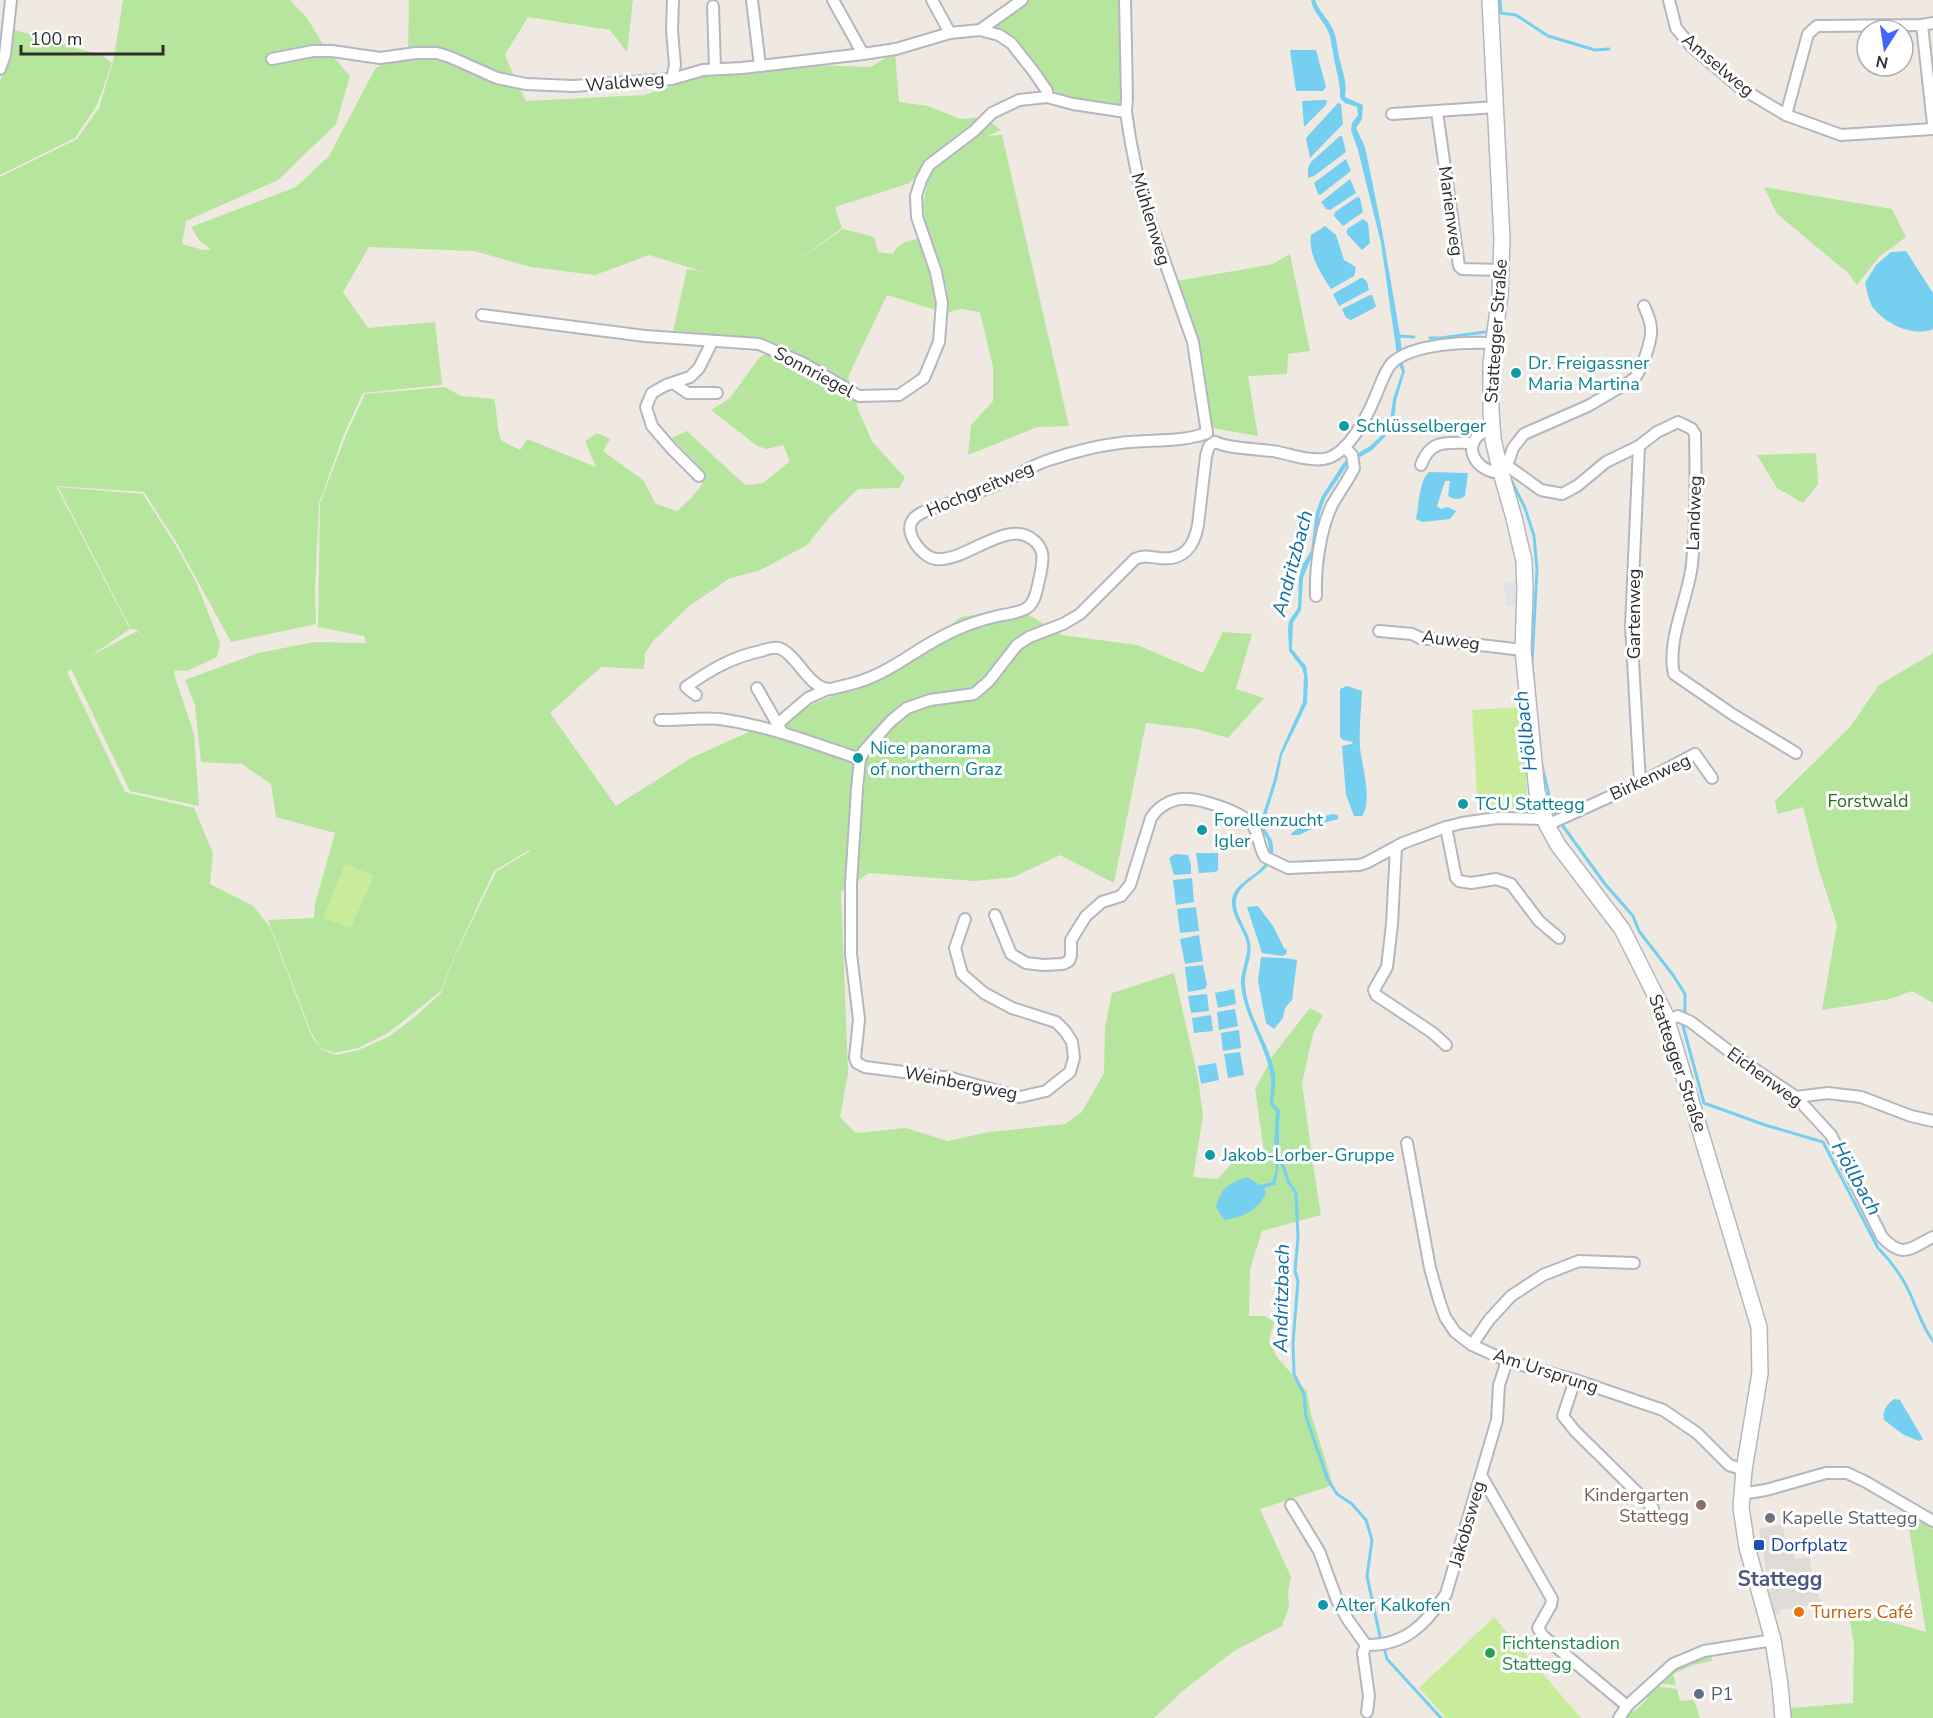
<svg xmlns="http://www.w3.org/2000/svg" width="1933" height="1718" viewBox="0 0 1933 1718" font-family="'Nunito Sans',sans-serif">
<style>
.industrial{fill:#e3e1e8}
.green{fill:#b6e59e;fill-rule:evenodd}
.pitch{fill:#c9ec9a}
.plaza{fill:#dfdcd8}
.water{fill:#75cff0}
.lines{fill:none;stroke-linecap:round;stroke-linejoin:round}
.stream{stroke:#75cff0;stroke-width:3}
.minor-casing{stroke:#b4b7c1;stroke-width:14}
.secondary-casing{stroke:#b4b7c1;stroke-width:18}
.minor{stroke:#fff;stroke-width:10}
.secondary{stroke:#fff;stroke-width:15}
.culture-dot{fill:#0f9aa8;stroke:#fff;stroke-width:2}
.education-dot{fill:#8d6e63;stroke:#fff;stroke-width:2}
.worship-dot{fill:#6b7280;stroke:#fff;stroke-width:2}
.transit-dot{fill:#1a4fb4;stroke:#fff;stroke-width:2}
.food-dot{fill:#e8710a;stroke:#fff;stroke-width:2}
.leisure-dot{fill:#2e9e5b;stroke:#fff;stroke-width:2}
.service-dot{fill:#5c6f8a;stroke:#fff;stroke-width:2}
.labels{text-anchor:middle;stroke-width:6;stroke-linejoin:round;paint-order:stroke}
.street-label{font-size:18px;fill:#2e2e2e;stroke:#fff}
.culture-label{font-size:18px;fill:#0d838f;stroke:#fff;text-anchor:start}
.park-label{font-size:18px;fill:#2c6e1b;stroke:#fff}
.education-label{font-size:18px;fill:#785e54;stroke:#fff;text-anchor:end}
.worship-label{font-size:18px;fill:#5b616d;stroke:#fff;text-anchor:start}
.transit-label{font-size:18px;fill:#164399;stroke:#fff;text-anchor:start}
.food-label{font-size:18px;fill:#c56008;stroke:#fff;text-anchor:start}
.leisure-label{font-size:18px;fill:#27864d;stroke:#fff;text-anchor:start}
.service-label{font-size:18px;fill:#4e5e75;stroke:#fff;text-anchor:start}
.water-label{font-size:20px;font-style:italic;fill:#0d6fa3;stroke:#fff}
.quarter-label{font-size:21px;font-weight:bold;fill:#4d5680;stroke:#fff}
</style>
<rect width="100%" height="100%" fill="#efe9e1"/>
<path class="industrial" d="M1515,582l2,23 -11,1 -2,-23z"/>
<g class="green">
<path d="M123,0h167l17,18 17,28 26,30 -14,48 -58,56 -92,41 -4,23 21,6 8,-1 -12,-9 -8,-13 105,-40 33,-31 46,-87 10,-7 16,-5 38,-1 80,31 7,14 118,-6 60,-19 102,-11 65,2 24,-15 4,50 29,4 32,13 24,-2 17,13 -14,6 15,-1 67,291 -32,1 -69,28 3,-30 22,-24v-34l-13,-55 -19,-3 -14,4v-25l-22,-66 -2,-17 5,-25 10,-17 -13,1 -15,19 -75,24 7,21 -55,40 56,-39 31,8 4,15 15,2c5,-11 14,-13 25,-15l3,2 11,31 7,39 -52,-16 -39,82 11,35 13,29 33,37 -6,10 -41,1 -26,25 -25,31 -49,26 -28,7 -42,29 -34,33 -9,13 -1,16 -43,-2 -51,46 66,93 75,-48 71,-32 131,-56 68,-53 58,-8 43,26 75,10 66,28 20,-41 29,2 -16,55 28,9 -36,40 -31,-9 -51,-6 -32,160 -54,-28 -46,22 -39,4 -106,-8 -28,19 7,181 -8,44 16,16 50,-5 42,13 41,-9 76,-8 17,-12 22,-39 1,-46 7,-34 62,-20 24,105 5,38 -10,61 25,2 15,-17h21l10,-11 -9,-62 19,-35 36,-46 13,7 -10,19 -11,49 11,81 8,51 -59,16 -12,38 -1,47h16l9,6 -5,19 8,16 30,35 4,22 22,71 -73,24 31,68 -3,15 1,15 -7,19 -48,25 -50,39 -30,28h-1154v-1541l77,-38 22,-31 15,-50zM369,247l105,4 57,16 64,8 54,-20 55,17 -17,-3 -15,67 99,9 49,27 -4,5 -45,-26 -12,7 -29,40 -19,12 45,35 10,4 17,-4 7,16 -27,22 -18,2 -58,-54 -15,7c34,35 47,36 5,73l-21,-7 -13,-24 -40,-29 7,-12 -13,-6 -12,8 11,26 -69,-28 -7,11 -19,-10c-5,-14 -3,-25 -7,-41l-33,-3 -16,-9 -80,7 -19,41 -26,68 -2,124 46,9 2,7 -51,-1 -57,11 -73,27 10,25 6,57 41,2 29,20 5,33 59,16 -20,71 -1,14 -46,2 44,114 9,14 14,5 23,-5 30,-15 53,-42 12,-32 41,-88 35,-21 1,1 -34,21 -42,86 -13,35 -25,23 -26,20 -31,14 -23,5 -15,-6 -10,-14 -41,-108 -17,-21 -43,-22 3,-31 -19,-45 -69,-16 -58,-120 4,-3 59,122 69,15 -5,-72 -20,-60 1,-4 12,1 30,-14 3,-14 -24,-61 -18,-33 -35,-55 -85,-7 73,142 6,1 23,26 -23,-25 -48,26 41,-28 -74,-143 88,6 34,53 53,97 85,-18 -1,-35 4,-86 25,-69 19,-41 79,-8 -7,-63 -67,6 -25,-36z"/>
<path d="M409,0h224l-6,52 -17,-22 -82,-13 -23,38 11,26 -48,-17 -60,-13z"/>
<path d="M1026,0h95l2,104 -2,2 -58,-8 -13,-11 -49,-55 -6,-9z"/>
<path d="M12,29l91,27 9,7 -15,42 -22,33 -75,37v-93l9,-25z"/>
<path d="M1764,187l128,22 14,28 -27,20 -22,28 -9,-12 -71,-59z"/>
<path d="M1290,254l20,97 -22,3 -1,20 -39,2 10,60 -45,-8 -37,-145 1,-2 96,-17z"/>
<path d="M1816,453l2,31 -15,19 -26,-15 -20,-33z"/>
<path d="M1933,653v350l-21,-12 -22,8 -68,11 15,-85 -19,-58 -15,-60 -25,7 -3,-13 75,-74 29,-42z"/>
<path d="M1906,1510l3,4 24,15v189h-143l1,-10 62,-5 1,-58 -6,-35 78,22z"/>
<path d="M1711,1654l1,7 -19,4 -20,9 3,11 -22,-2 17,-13z"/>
<path d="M1653,1686l24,3 3,12 14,-1 6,18h-79l3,-4 12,-4 12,-12 -3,-4z"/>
</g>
<g class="pitch">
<path d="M1521,707l7,100 -50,4 -6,-101z"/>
<path d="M345,864l29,11 -23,53 -28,-10z"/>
<path d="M1494,1617l87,101h-135l-27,-30z"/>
</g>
<path class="plaza" d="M1780,1523h2l5,26 10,-1 1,5 -4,1 1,5 14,-2 5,27 8,19 -42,7v4l-6,2 -15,-87 21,-4z"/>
<g class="water">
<path d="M1311,0h4c3,9 10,16 15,24 6,9 6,17 8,27 2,16 10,29 7,46l18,8 -1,14 -6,9 9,19 17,83 18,105 2,18 -5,2 -16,-112 -23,-93 -7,-20 1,-7 6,-8 -1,-8 -12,-4 -5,-5c1,-16 -5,-30 -7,-46 -2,-8 -2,-16 -6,-23 -5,-10 -14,-17 -16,-29z"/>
<path d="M1290,50h26l10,37 -3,4h-27z"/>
<path d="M1325,100l2,1 -1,4 -22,22 -2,-26z"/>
<path d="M1338,103l3,1 2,20 -33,34 -4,-20z"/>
<path d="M1340,136h2l4,16 -32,24 -6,2v-10l3,-6z"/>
<path d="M1346,159l5,12 -31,24 -2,-1 -4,-11z"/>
<path d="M1350,179l6,14 -26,17 -4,-1 -5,-7z"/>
<path d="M1357,197l3,1 3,14 -20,14 -9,-10 1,-4z"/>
<path d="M1363,219l5,4 2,20 -8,7 -15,-16v-5z"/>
<path d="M1325,226l11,9 8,25 12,7 -2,9 -23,13c-10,-15 -23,-35 -20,-54z"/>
<path d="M1906,251l27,42v36c-19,8 -45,-4 -58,-19 -6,-6 -8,-19 -10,-27l11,-18 15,-13z"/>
<path d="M1361,278h2l4,4 2,8 -30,16 -6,-12z"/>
<path d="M1370,295h2l4,11 -2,2 -23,12 -5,-2 -4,-9z"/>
<path d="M1402,360l3,11 -9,30 -1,13 -10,23 -13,13 -24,14 -23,34 -5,15 -6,38 -11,27 -2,32 -8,13 -1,26 14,17 2,14 -1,23 -25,52 -5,25 -14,45c2,6 7,10 9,16 9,36 -37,35 -36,63 0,13 12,26 14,39 3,13 -6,28 -5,41 2,33 25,59 30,91 1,9 -1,19 -2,28l7,8c-3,25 2,50 -5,74l-11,3 2,5c-8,18 -24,24 -42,27l-8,-13c6,-20 12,-23 31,-30l13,8 12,-3 4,-11 -2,-26 2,-33 -6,-8c0,-9 2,-18 1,-27 -5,-32 -27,-60 -30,-92 -1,-14 8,-29 6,-42 -3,-13 -14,-25 -15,-38 -3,-29 45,-28 36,-63 -1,-6 -6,-10 -9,-16l15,-47 6,-26 23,-51 1,-27 -2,-7 -13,-17 -1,-21 1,-9 9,-13 1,-30 4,-14 8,-13 5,-39 6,-16 22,-34 26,-16 12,-11 8,-14 3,-22 9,-27 -4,-10z"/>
<path d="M1429,472l39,1 -3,23c-6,4 -10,4 -17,0l2,-15h-5l-8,25 4,3 7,-2 8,4 -6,8 -27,3 -7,-3c3,-14 3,-38 13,-47z"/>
<path d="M1347,686l15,5c-1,19 -3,38 -2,57 2,18 13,53 2,68h-8l-8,-21 -4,-49 9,-2 2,-2 -10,-2 -3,-3v-48z"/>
<path d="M1333,814l5,1v4l-14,4 -25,12h-8v-1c11,-11 26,-17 42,-20z"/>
<path d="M1196,853h22v17l-3,2 -16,1z"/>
<path d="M1175,854l13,1 3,10v9l-17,1 -5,-17z"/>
<path d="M1192,878l2,24 -18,3 -3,-25z"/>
<path d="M1258,906l15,20 11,22 3,2 -1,4 -4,2 -20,-3 -15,-46z"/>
<path d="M1196,907l3,24 -19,2 -3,-24z"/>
<path d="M1199,935l4,26 -18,3 -5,-25z"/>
<path d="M1261,957c11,1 24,0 36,3l-5,40 -7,8 -2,10 -9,11 -8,-6 -8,-42z"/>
<path d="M1203,965l4,20 -2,4 -17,3 -3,-25z"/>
<path d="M1234,989l2,15 -18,4 -3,-15z"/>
<path d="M1207,994l2,17 -18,2 -3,-17z"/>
<path d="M1235,1009l3,17 -19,4 -2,-18z"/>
<path d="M1211,1015l2,16 -19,2 -2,-15z"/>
<path d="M1239,1030l2,18 -18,3 -2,-18z"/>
<path d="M1240,1052l4,23 -16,3 -4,-24z"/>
<path d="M1216,1063l3,17 -18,4 -3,-18z"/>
<path d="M1894,1399l6,1 23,39 -4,2 -15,-6 -20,-15c-2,-9 2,-15 10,-21z"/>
</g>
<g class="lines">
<g class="stream">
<path d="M1500,0l1,13 15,2 32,21 47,14 14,-1"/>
<path d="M1399,336l15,1"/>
<path d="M1430,338h11l44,-6"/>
<path d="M1501,359l3,-20 -2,-4"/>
<path d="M1511,480l14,28 9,28 3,34 -5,93 3,35"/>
<path d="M1541,762l11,45 8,15 45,62 28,32 6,15 34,44 12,19v19"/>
<path d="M1683,1026l21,77 61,22 58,17 55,106c16,16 28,34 36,55 6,14 10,26 19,38"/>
<path d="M1278,1159l6,9 4,13 8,12 2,45 -3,33 3,10 -5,62 1,31 10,20 2,23 22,63 9,14 15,10 14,16 6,20 -5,36 14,65"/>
<path d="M1384,1647l3,12 54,59"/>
</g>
<defs>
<g id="minor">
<path d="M752,0l8,66"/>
<path d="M833,0l30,54"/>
<path d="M932,0l18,33"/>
<path d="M1125,0l2,98 -1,14 4,26 11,56 52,148 14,91"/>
<path d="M1669,0l7,28 15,18 48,41 47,28 55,20 92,-6"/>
<path d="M713,6l2,63"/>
<path d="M1922,25l11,99"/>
<path d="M980,30l42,-30"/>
<path d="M272,59l41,-8h19l48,7 36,-5h21l13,4 47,21 29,6 48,2 98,-7 31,-9 39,-2 121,-14 33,-5 54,-16 30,-3 19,5 12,8 23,29 13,19v6l26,7 53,8"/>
<path d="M0,69l5,-14 6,-55"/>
<path d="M672,79l3,-14 -3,-34 1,-31"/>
<path d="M1437,112l22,154 3,3 40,1"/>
<path d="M1392,114l104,-7"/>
<path d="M1786,115l22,-81 9,-8 105,-1 11,-2"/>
<path d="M482,315l163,21 114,8 44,19 56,33 40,-1 25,-17 15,-36 3,-39 -6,-31 -19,-55 -1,-21 5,-16 8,-15 45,-34 18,-18 27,-13 28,-3"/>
<path d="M673,383l15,10h29"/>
<path d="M1492,429c-34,9 -20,43 9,44"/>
<path d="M1215,442c19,8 42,6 63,10 14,3 30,9 45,7 24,-2 45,-44 53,-64 4,-9 9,-25 16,-32 21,-20 75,-21 102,-20"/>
<path d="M1639,446l-8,180 9,157"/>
<path d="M1421,465c10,-27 27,-22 51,-22"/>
<path d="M1500,469l9,-2 32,23 21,4 15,-8 29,-24 33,-16 18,-14 21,-10 14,7 3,5c1,43 1,87 -3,130 -3,32 -26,77 -18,110l58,40 64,39"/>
<path d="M1500,469l9,-9 4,-12 11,-14 64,-28 46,-27c8,-9 18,-39 17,-50 0,-8 -4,-16 -7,-23"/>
<path d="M699,476l-28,-28 -19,-22 -6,-19 6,-14 14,-8 24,-8 9,-9 13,-26"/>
<path d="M1316,596c-1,-28 4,-66 16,-91 7,-13 16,-24 22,-37l-2,-13 -8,-8"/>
<path d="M1379,631l33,3 8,4 103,12"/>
<path d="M757,688l21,37"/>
<path d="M696,695l-10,-8c24,-17 46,-30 75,-36 5,-2 13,-4 18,-3 11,4 20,18 27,26 5,6 14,15 23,15 5,0 12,-3 18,-4 45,-10 71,-40 111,-56 13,-6 27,-10 40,-13 9,-2 20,-3 27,-7 11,-5 12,-22 15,-33 3,-16 6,-27 -8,-37 -26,-20 -66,23 -96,20 -13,-1 -32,-25 -24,-38 6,-10 22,-12 32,-16 23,-8 44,-16 65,-26 14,-7 28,-16 43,-20 21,-7 45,-13 68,-16 29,-4 60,0 87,-10"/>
<path d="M660,720c22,1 44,-4 66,0 46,7 90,24 134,39"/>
<path d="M782,732l-4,-7 3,-4 27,-23 20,-9"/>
<path d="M1547,825l93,-42 55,-29 17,24"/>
<path d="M1446,827l10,51 3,3 12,2 25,-4 15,5 28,37 20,17"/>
<path d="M1396,847l-4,77 -5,43 -13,23 2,5 57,38 13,12"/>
<path d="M995,915l16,39 15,9 17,2 20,-1 6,-3 2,-5v-16l15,-24 16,-14 19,-6 9,-11 21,-67c6,-10 18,-18 30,-19 17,-2 64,13 73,28 5,9 5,21 11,30l23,11 71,-3 7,-2 37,-20 43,-16 16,-4 35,-5 47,1"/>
<path d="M965,919l-10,29 7,26 22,19 28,15 44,14 9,9 7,11 2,16 -4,14 -24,19 -26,6 -69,-19 -86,-11 -8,-4 -2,-5 4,-39 -8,-65v-70l6,-95 3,-30 4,-8 27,-30 16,-13 23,-8 44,-6 15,-13 28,-36 12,-8 34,-13 17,-10 55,-55c8,-4 15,-2 24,-1 24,3 35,-11 39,-33l8,-69 3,-10 6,-4"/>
<path d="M1667,1020l11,-4 13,6 47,36 58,39 35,38 51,102c21,22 27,12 51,0"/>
<path d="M1796,1097l32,-4 33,4 50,19 22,5"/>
<path d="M1407,1143l23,125 9,32 6,17 10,15 17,13 35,16 68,19 88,30 34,23 32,32 15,5"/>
<path d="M1472,1345l17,-25 22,-24 32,-21 36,-14 55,2"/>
<path d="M1575,1380l-12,36 12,15 78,77"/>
<path d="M1481,1475l71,124 -1,6 -13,23 5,8 84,70"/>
<path d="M1741,1494l25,-4 60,-17h21l19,9 67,39"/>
<path d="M1291,1505l28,46 18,49 11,20 18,25"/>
<path d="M1366,1645c39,1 60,-21 80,-51l51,-174 2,-35 8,-24"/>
<path d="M1366,1645l-3,8 6,43 -2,16"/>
<path d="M1619,1718l8,-12 46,-42 31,-13 69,-11"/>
</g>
<path id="secondary" d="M1490,0l12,239 -2,55 -9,70v47l2,28 7,30 14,49 10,43 1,29 -2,60 14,142 10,33 11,20 64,84 43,85 94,313 1,46 -16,97 -3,38 6,39 26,93 7,45 3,33"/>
</defs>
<use href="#minor" class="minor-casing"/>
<use href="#secondary" class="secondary-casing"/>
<use href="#minor" class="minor"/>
<use href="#secondary" class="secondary"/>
</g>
<g class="culture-dot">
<circle cx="1516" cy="373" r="6"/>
<circle cx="1344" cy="426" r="6"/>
<circle cx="858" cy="758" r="6"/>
<circle cx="1463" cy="804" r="6"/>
<circle cx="1202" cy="830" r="6"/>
<circle cx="1210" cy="1155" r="6"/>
<circle cx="1323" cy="1605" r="6"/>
</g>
<circle class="education-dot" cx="1701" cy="1505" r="6"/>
<circle class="worship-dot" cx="1770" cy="1518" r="6"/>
<rect class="transit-dot" x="1753" y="1539" width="12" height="12" rx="3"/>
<circle class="food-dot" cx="1799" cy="1612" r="6"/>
<circle class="leisure-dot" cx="1490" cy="1653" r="6"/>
<circle class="service-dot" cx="1699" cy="1694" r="6"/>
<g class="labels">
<g class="street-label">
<text transform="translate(1718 65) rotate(40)" y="6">Amselweg</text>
<text transform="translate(625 82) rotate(-5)" y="6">Waldweg</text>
<text transform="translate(1451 211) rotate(82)" y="6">Marienweg</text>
<text transform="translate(1151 219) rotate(73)" y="6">Mühlenweg</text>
<text transform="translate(1496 331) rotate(-86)" y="6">Stattegger Straße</text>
<text transform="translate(814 372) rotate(28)" y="6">Sonnriegel</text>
<text transform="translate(980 489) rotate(-23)" y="6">Hochgreitweg</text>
<text transform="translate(1694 513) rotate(-88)" y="6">Landweg</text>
<text transform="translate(1634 614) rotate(-90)" y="6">Gartenweg</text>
<text transform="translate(1451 640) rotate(8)" y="6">Auweg</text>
<text transform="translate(1650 777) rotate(-25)" y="6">Birkenweg</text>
<text transform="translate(1678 1063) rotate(71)" y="6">Stattegger Straße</text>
<text transform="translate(1765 1077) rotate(36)" y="6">Eichenweg</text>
<text transform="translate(961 1083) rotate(11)" y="6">Weinbergweg</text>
<text transform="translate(1546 1371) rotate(18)" y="6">Am Ursprung</text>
<text transform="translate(1467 1524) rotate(-74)" y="6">Jakobsweg</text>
</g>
<g class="culture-label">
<text x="1528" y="369">Dr. Freigassner<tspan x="1528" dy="21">Maria Martina</tspan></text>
<text x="1356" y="432">Schlüsselberger</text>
<text x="870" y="754">Nice panorama<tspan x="870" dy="21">of northern Graz</tspan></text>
<text x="1475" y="810">TCU Stattegg</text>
<text x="1214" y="826">Forellenzucht<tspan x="1214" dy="21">Igler</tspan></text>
<text x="1222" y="1161">Jakob-Lorber-Gruppe</text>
<text x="1335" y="1611">Alter Kalkofen</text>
</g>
<g class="park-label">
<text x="1868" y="807">Forstwald</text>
</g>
<g class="education-label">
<text x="1689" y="1501">Kindergarten<tspan x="1689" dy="21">Stattegg</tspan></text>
</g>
<g class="worship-label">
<text x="1782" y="1524">Kapelle Stattegg</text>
</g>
<g class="transit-label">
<text x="1771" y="1551">Dorfplatz</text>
</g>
<g class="food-label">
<text x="1811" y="1618">Turners Café</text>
</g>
<g class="leisure-label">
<text x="1502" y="1649">Fichtenstadion<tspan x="1502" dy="21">Stattegg</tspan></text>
</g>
<g class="service-label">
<text x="1711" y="1700">P1</text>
</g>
<g class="water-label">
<text transform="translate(1292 563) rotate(-75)" y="7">Andritzbach</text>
<text transform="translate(1525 731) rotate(-97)" y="7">Höllbach</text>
<text transform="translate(1857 1178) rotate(61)" y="7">Höllbach</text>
<text transform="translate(1281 1298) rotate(-89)" y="7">Andritzbach</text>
</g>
<g class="quarter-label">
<text x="1780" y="1586">Stattegg</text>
</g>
</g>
<g transform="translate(1885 48) rotate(192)"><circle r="28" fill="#ffffff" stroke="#ababab" stroke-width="1.5"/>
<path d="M0-4.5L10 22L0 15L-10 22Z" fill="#4264fb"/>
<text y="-9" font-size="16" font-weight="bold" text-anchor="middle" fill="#2e2e2e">N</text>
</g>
<path d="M21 45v9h142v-9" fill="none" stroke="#2e2e2e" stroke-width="3"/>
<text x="30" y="45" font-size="18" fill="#2e2e2e" stroke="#ffffff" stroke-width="4.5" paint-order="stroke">100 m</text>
</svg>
